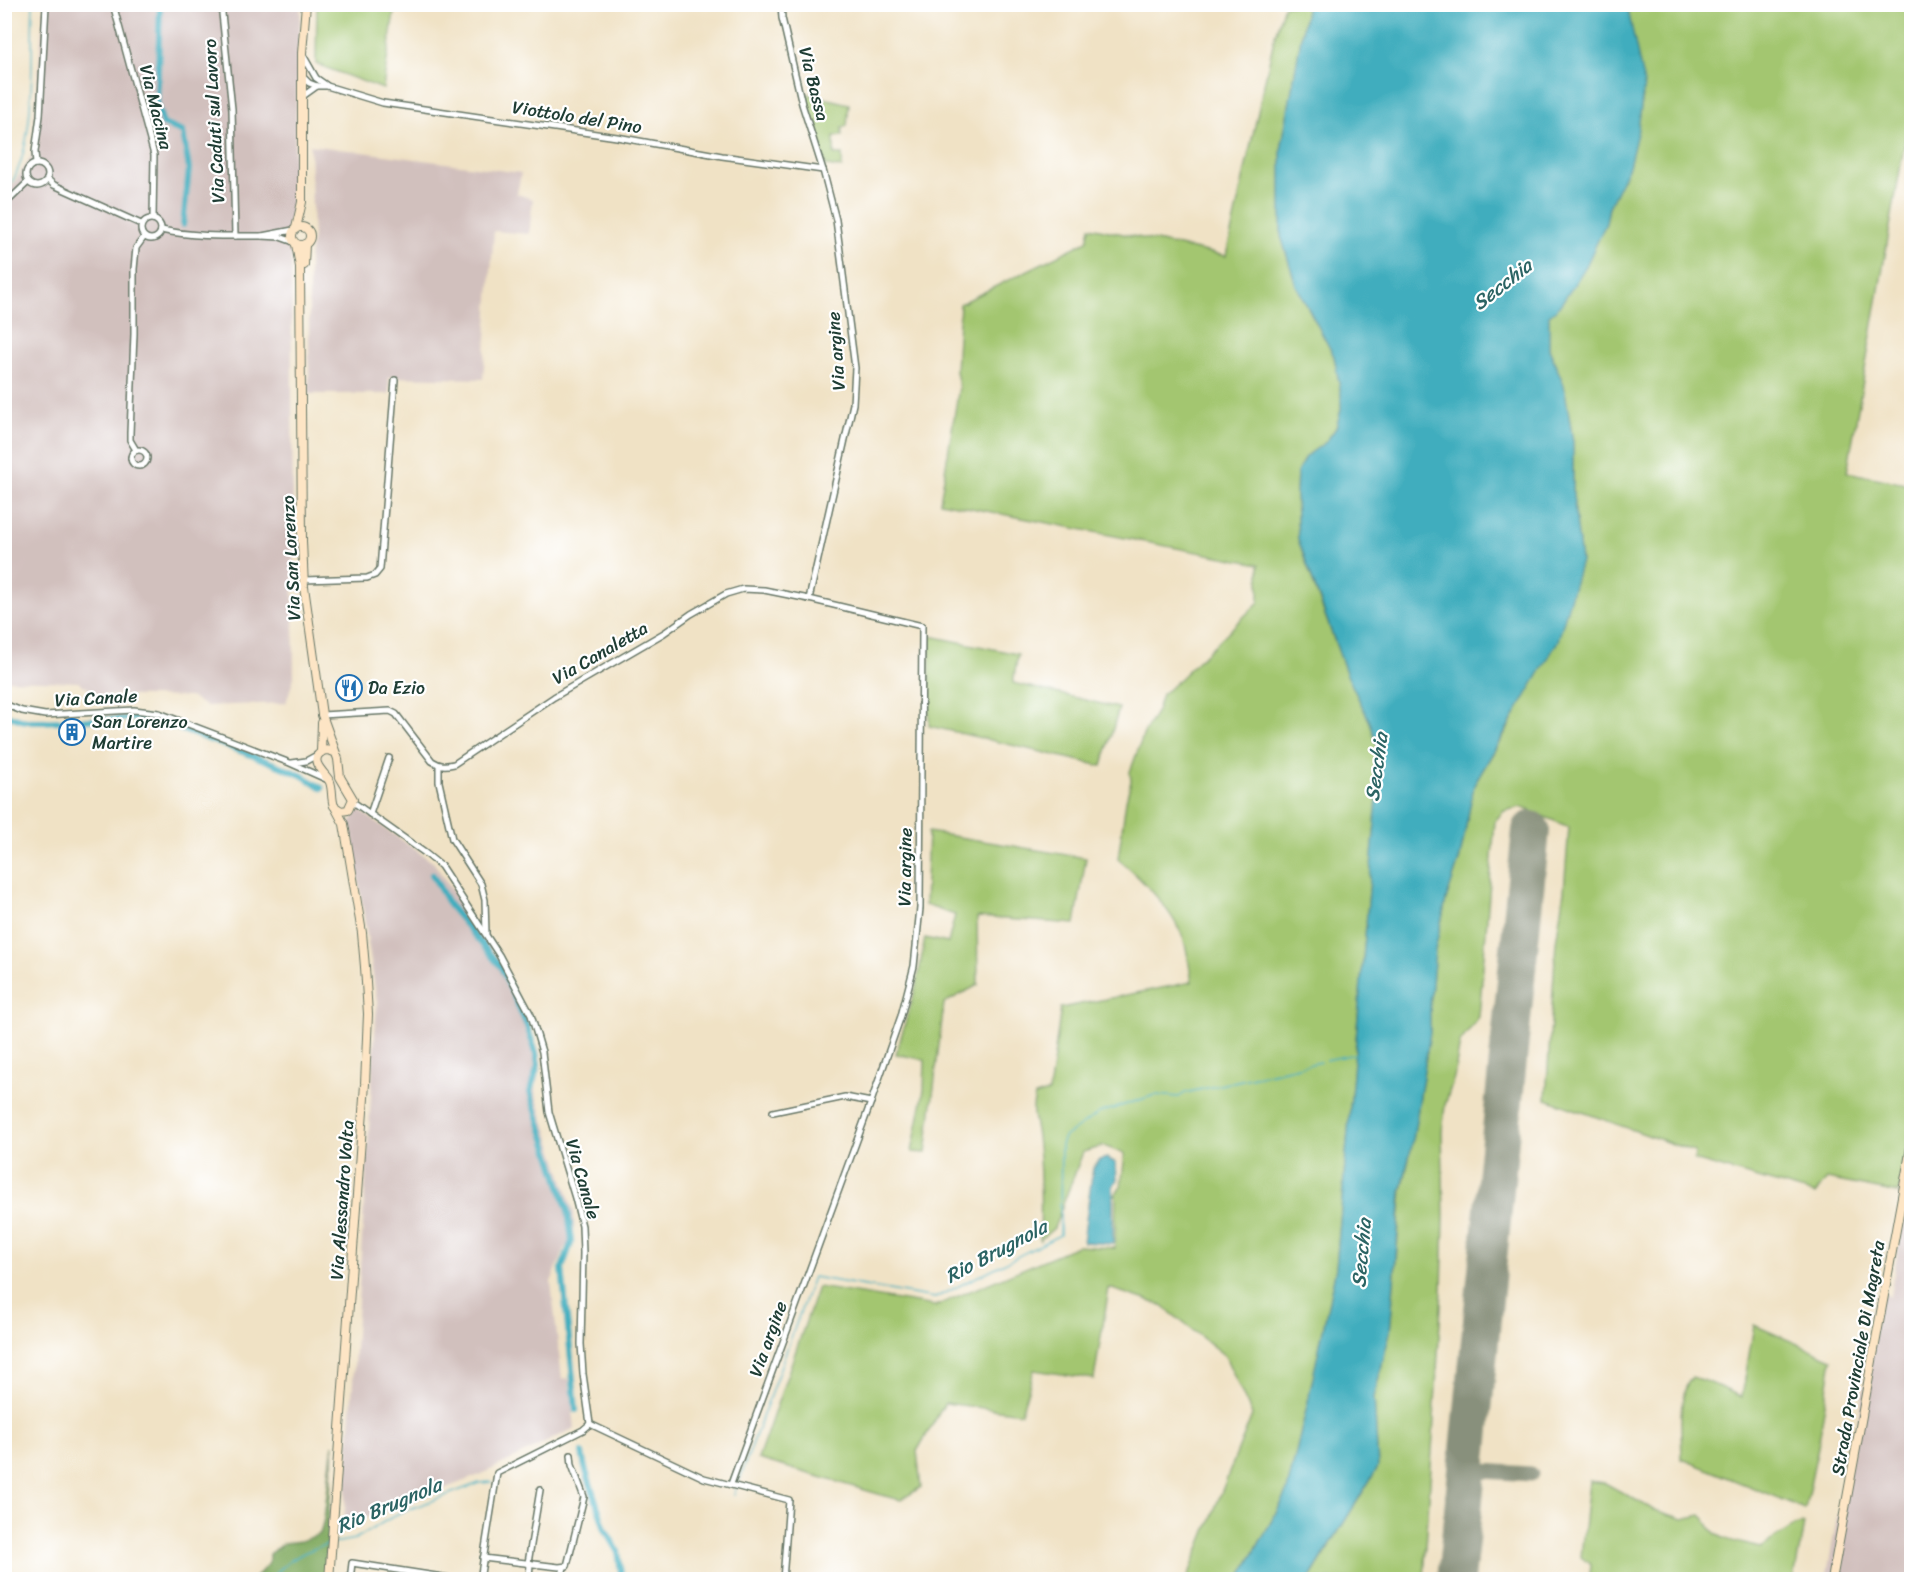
<svg xmlns="http://www.w3.org/2000/svg" width="1916" height="1584" viewBox="0 0 1916 1584" font-family="Sriracha,sans-serif">
<style>
.industrial{fill:#d1c0bd}
.green{fill:#a3c66f;stroke:#618252;stroke-width:1.5}
.forest{fill:#82ab62;stroke:#50744b;stroke-width:1.5}
.water{fill:#40adbe;stroke:#307579;stroke-width:1.5}
.lines{fill:none;stroke-linecap:round;stroke-linejoin:round}
.stream{stroke:#40adbe;stroke-width:1.5}
.canal{stroke:#40adbe;stroke-width:6}
.taxiway{stroke:#88907c;stroke-width:15}
.runway{stroke:#88907c;stroke-width:38}
.minor-casing{stroke:#687767;stroke-width:8}
.secondary-casing{stroke:#687767;stroke-width:10}
.minor{stroke:#fff;stroke-width:5}
.secondary{stroke:#fde5c5;stroke-width:8}
.labels{text-anchor:middle;stroke-width:4.5;stroke-linejoin:round;paint-order:stroke}
.street-label{font-size:18px;fill:#1f3d34;stroke:#fff}
.poi-label{font-size:18px;fill:#1f3d34;stroke:#fff;text-anchor:start}
.water-label{font-size:20px;font-style:italic;fill:#2b6464;stroke:#fff}
</style>
<rect width="100%" height="100%" fill="#fff"/>
<filter id="ink" filterUnits="userSpaceOnUse"><feTurbulence type="fractalNoise" baseFrequency=".0167" numOctaves="2"/><feDisplacementMap in="SourceGraphic" scale="12" xChannelSelector="R" yChannelSelector="G"/><feConvolveMatrix kernelMatrix="1 2 1 2 8 2 1 2 1" color-interpolation-filters="sRGB"/></filter>
<filter id="wash" filterUnits="userSpaceOnUse"><feTurbulence type="fractalNoise" baseFrequency=".008" numOctaves="4" result="noise"/><feDisplacementMap in="SourceGraphic" scale="24" xChannelSelector="R" yChannelSelector="G"/><feGaussianBlur stdDeviation="1.35" result="paint"/><feColorMatrix in="noise" values="0 0 0 0 0 0 0 0 0 0 0 0 0 0 0 0 0 1.4 0 .05"/><feComposite in="paint" operator="in"/></filter>
<g filter="url(#wash)">
<rect width="100%" height="100%" fill="#f0e2c5"/>
<g class="industrial">
<path d="M44,5h257l-10,231 3,441 -8,26 -80,3 -16,-9 -90,-2 -22,-13 -73,-2v-483l26,-40z"/>
<path d="M310,145l211,28 -4,21 16,5 -4,35 -35,-3 -11,148 -94,-2v17h-80v-136l4,-21z"/>
<path d="M359,810l75,53 69,104 16,33 18,50 3,15 -5,27 39,120v33l-8,1 -15,36 11,97 7,-1 6,50 -93,46 -108,42 -30,7 33,-521 -27,-180z"/>
<path d="M1911,1175v404l-85,1 11,-63 5,-10 39,-215 9,4z"/>
</g>
<g class="green">
<path d="M317,5h78l-12,84 -67,-25z"/>
<path d="M1284,5h23l-26,145v86l15,49 38,71 7,37v17l-5,18 -10,14 -21,15 -8,16 -1,22 2,44 18,52 31,84 23,47 9,29v26l-43,491 -29,138 -21,89 -47,84h-52l65,-164 -27,-59 -64,-51 -52,-17 -15,91 -60,-9 -13,43 -76,-10 -28,48 4,36 -20,13 -9,-2 -134,-39 60,-172 117,19 142,-60 38,2 1,-55 5,-6 4,-33 -21,-8 -21,6 -29,76 -14,12c1,-32 1,-71 -3,-103 -2,-18 -7,-21 -2,-41l14,-4 12,-84 131,-26c-3,-15 -4,-33 -10,-47 -14,-30 -39,-55 -64,-76l8,-58 5,-20 -1,-9 14,-39 13,-22 5,-17 7,-5 90,-87v-38l-319,-62 19,-115 -3,-16 4,-67 127,-63 3,-14 136,29 49,-221z"/>
<path d="M1627,5h284v102l-64,365 64,13 1,487h-3l-3,24 6,2v123l-13,72 -72,-14 -12,15 -121,-34 1,-8 -149,-53 10,-157 8,-51 5,-64 -48,-20 -17,4 -9,10 -16,196 -19,25 -6,35 -9,28 -3,27 2,85 -2,73 -18,289 -115,1 69,-113 -4,-70 16,-65 12,-141 11,-51 17,-108v-25l5,-57 11,-50 14,-43 14,-72 36,-60 60,-129 11,-35 -8,-66v-54l-9,-56 -15,-36v-34l8,-6 29,-43 20,-43 3,-16 20,-41 14,-69z"/>
<path d="M804,93l45,11 -2,22 -5,2v8h-8v19h8v13l-16,-2z"/>
<path d="M930,636l88,18 -5,29 106,25 -17,58 -173,-40z"/>
<path d="M928,832l158,26 -11,66 -98,-7 1,68 -34,18 -18,150 -14,-1 12,-62 1,-30 -29,-6 21,-71 8,-45 23,5 7,-28 -30,-10z"/>
<path d="M1754,1325l78,34 -14,88 -13,62 -123,-50c0,-24 -6,-63 10,-82l16,5 34,15z"/>
<path d="M1589,1481l16,2 47,26 31,10 18,-4c7,6 6,8 11,15 8,11 36,14 49,18l33,-22 10,-2 -10,55 -204,1 -4,-2 4,-4 1,-9 -10,-8z"/>
</g>
<path class="forest" d="M333,1444l-8,135h-71l15,-16v-9l15,-11 17,-2 19,-7 4,-15z"/>
<g class="water">
<path d="M1307,5h320l17,79 -6,45 -9,37 -20,41 -3,16 -20,43 -16,25 -13,18 -8,6v34l15,36 9,57v53l8,66 -23,80 -84,144 -14,72 -14,43 -11,50 -5,57v25l-17,108 -12,52 -11,140 -16,65 4,70 -69,112 -70,1 47,-85 21,-89 29,-138 43,-491v-26l-9,-29 -23,-47 -49,-136 -2,-44 1,-22 8,-16 21,-15 10,-14 5,-18v-16l-7,-38 -38,-71 -15,-49v-86z"/>
<path d="M1107,1158l9,5 1,17 -4,6v58l-30,-2 10,-74 6,-8z"/>
</g>
<g class="lines">
<g class="stream">
<path d="M4,194c35,-41 26,-137 29,-190"/>
<path d="M1326,1060l29,-6"/>
<path d="M738,1484l75,-207 122,21 125,-63 1,-90 3,-8 35,-24 56,-18 24,2 6,-4 135,-31"/>
<path d="M734,1495l2,-7"/>
<path d="M334,1543l21,-4 44,-26 80,-30 13,-1"/>
<path d="M270,1580c14,-18 38,-32 60,-36"/>
</g>
<g class="canal">
<path d="M160,4l-3,101 6,19 20,8 6,37 -6,56"/>
<path d="M4,714l17,6 13,2 109,-4 31,9 93,34 34,14 21,13"/>
<path d="M432,874l17,31 52,62 26,59 9,27 2,12 -8,27 38,119 4,30 -10,27 14,142"/>
<path d="M582,1453l3,15 20,61 13,22 4,29"/>
</g>
<path class="taxiway" d="M1467,1470l64,4"/>
<path class="runway" d="M1456,1580l75,-750"/>
</g>
</g>
<g filter="url(#ink)">
<g class="lines">
<defs>
<g id="minor">
<path d="M113,4l41,151 -1,64"/>
<path d="M221,4l11,105 3,127"/>
<path d="M781,4l1,14 20,86 21,66 13,50 19,148 -2,36 -44,195"/>
<path d="M303,55l13,23 10,7"/>
<path d="M302,76l7,7 8,3h10l56,17 234,34 105,19 101,14"/>
<path d="M303,96l14,-10"/>
<path d="M36,164l-1,-12 5,-36 6,-111 67,1"/>
<circle cx="37" cy="175" r="11"/>
<path d="M47,179l7,6 87,39"/>
<path d="M4,205l24,-23"/>
<circle cx="151" cy="229" r="10"/>
<path d="M161,230c33,7 67,6 101,6"/>
<path d="M293,230l-31,6 18,1 14,5"/>
<circle cx="139" cy="458" r="8"/>
<path d="M136,450l-6,-10v-7l4,-99v-65l2,-21 8,-11"/>
<path d="M304,580l63,-2 8,-3 5,-6 15,-189"/>
<path d="M4,704l18,7 23,4 89,-5 25,3 131,50 36,16"/>
<path d="M322,715l68,-4 6,3 36,47c8,5 13,5 22,3l100,-67 110,-64 27,-19 35,-20 17,-5 21,1 45,9 113,27 -2,282 -6,58 -13,50 -30,86 -140,382"/>
<path d="M292,763l14,-2 11,-6"/>
<path d="M439,766v16l13,57 29,45 4,16 1,33"/>
<path d="M353,804h3l69,49 16,13 58,89 32,60 11,37 7,60 26,86 7,28 1,27 -2,91 2,30 7,50"/>
<path d="M370,814l19,-56"/>
<path d="M773,1112l72,-15 26,5"/>
<path d="M590,1424l114,54 85,22 -6,80"/>
<path d="M483,1558l76,9 8,-1 17,-69 -12,-32 -1,-10"/>
<path d="M528,1563l12,-73"/>
<path d="M350,1580l2,-17 110,17"/>
<path d="M480,1580l17,-107 86,-43 7,-6"/>
<path d="M529,1580l1,-17"/>
<path d="M561,1580l3,-13"/>
</g>
<g id="secondary">
<circle cx="301" cy="236" r="9"/>
<path d="M296,228l6,-26v-149l4,-49"/>
<path d="M296,244l4,23 2,274 2,46 18,128 16,44 2,18 13,22 -5,11 -7,1 -7,-5c-3,-8 -1,-16 -4,-24 -4,-8 -21,-20 -10,-29 4,-4 9,-3 14,-1"/>
<path d="M304,265l1,-21"/>
<path d="M321,752l1,-29"/>
<path d="M329,1580l36,-496 3,-70 -3,-47 -3,-34 -18,-109 -8,-15"/>
<path d="M1832,1580l80,-438"/>
</g>
</defs>
<use href="#minor" class="minor-casing"/>
<use href="#secondary" class="secondary-casing"/>
<use href="#minor" class="minor"/>
<use href="#secondary" class="secondary"/>
</g>
</g>
<defs>
<symbol id="restaurant-ring" viewBox="-11 -11 22 22"><circle r="9.5" fill="#fff" stroke="#1f6fb2" stroke-width="1.5"/><path d="M-5-6h1v4h1v-4h1v4h1v-4h1v5L-1.5 .5V6h-2V.5L-5-1ZM5-6V6H3V1.5H1.5Q1.5-4 5-6Z" fill="#1f6fb2"/></symbol>
<symbol id="building-ring" viewBox="-11 -11 22 22"><circle r="9.5" fill="#fff" stroke="#1f6fb2" stroke-width="1.5"/><path d="M-4-6H4V6H1V3H-1V6H-4ZM-2.5-4.3h1.7v1.8h-1.7ZM.8-4.3h1.7v1.8H.8ZM-2.5-1h1.7V.8h-1.7ZM.8-1h1.7V.8H.8Z" fill="#1f6fb2"/></symbol>
</defs>
<g fill-rule="evenodd">
<use href="#restaurant-ring" x="334" y="673" width="30" height="30"/>
<use href="#building-ring" x="57" y="717" width="30" height="30"/>
</g>
<g class="labels">
<g class="street-label">
<text transform="translate(814 84) rotate(76)" y="6">Via Bassa</text>
<text transform="translate(156 107) rotate(76)" y="6">Via Macina</text>
<text transform="translate(577 117) rotate(9)" y="6">Viottolo del Pino</text>
<text transform="translate(214 121) rotate(-93)" y="6">Via Caduti sul Lavoro</text>
<text transform="translate(836 351) rotate(-94)" y="6">Via argine</text>
<text transform="translate(291 558) rotate(-93)" y="6">Via San Lorenzo</text>
<text transform="translate(600 653) rotate(-30)" y="6">Via Canaletta</text>
<text transform="translate(96 698) rotate(-3)" y="6">Via Canale</text>
<text transform="translate(905 867) rotate(-89)" y="6">Via argine</text>
<text transform="translate(583 1179) rotate(74)" y="6">Via Canale</text>
<text transform="translate(342 1200) rotate(-86)" y="6">Via Alessandro Volta</text>
<text transform="translate(768 1339) rotate(-70)" y="6">Via argine</text>
<text transform="translate(1858 1358) rotate(-80)" y="6">Strada Provinciale Di Magreta</text>
</g>
<g class="poi-label">
<text x="368" y="694">Da Ezio</text>
<text x="92" y="728">San Lorenzo<tspan x="92" dy="21">Martire</tspan></text>
</g>
<g class="water-label">
<text transform="translate(1502 284) rotate(-38)" y="7">Secchia</text>
<text transform="translate(1376 767) rotate(-82)" y="7">Secchia</text>
<text transform="translate(996 1251) rotate(-28)" y="7">Rio Brugnola</text>
<text transform="translate(1361 1253) rotate(-85)" y="7">Secchia</text>
<text transform="translate(389 1505) rotate(-23)" y="7">Rio Brugnola</text>
</g>
</g>
<rect width="1916" height="1584" fill="none" stroke="#fff" stroke-width="24"/>
</svg>
